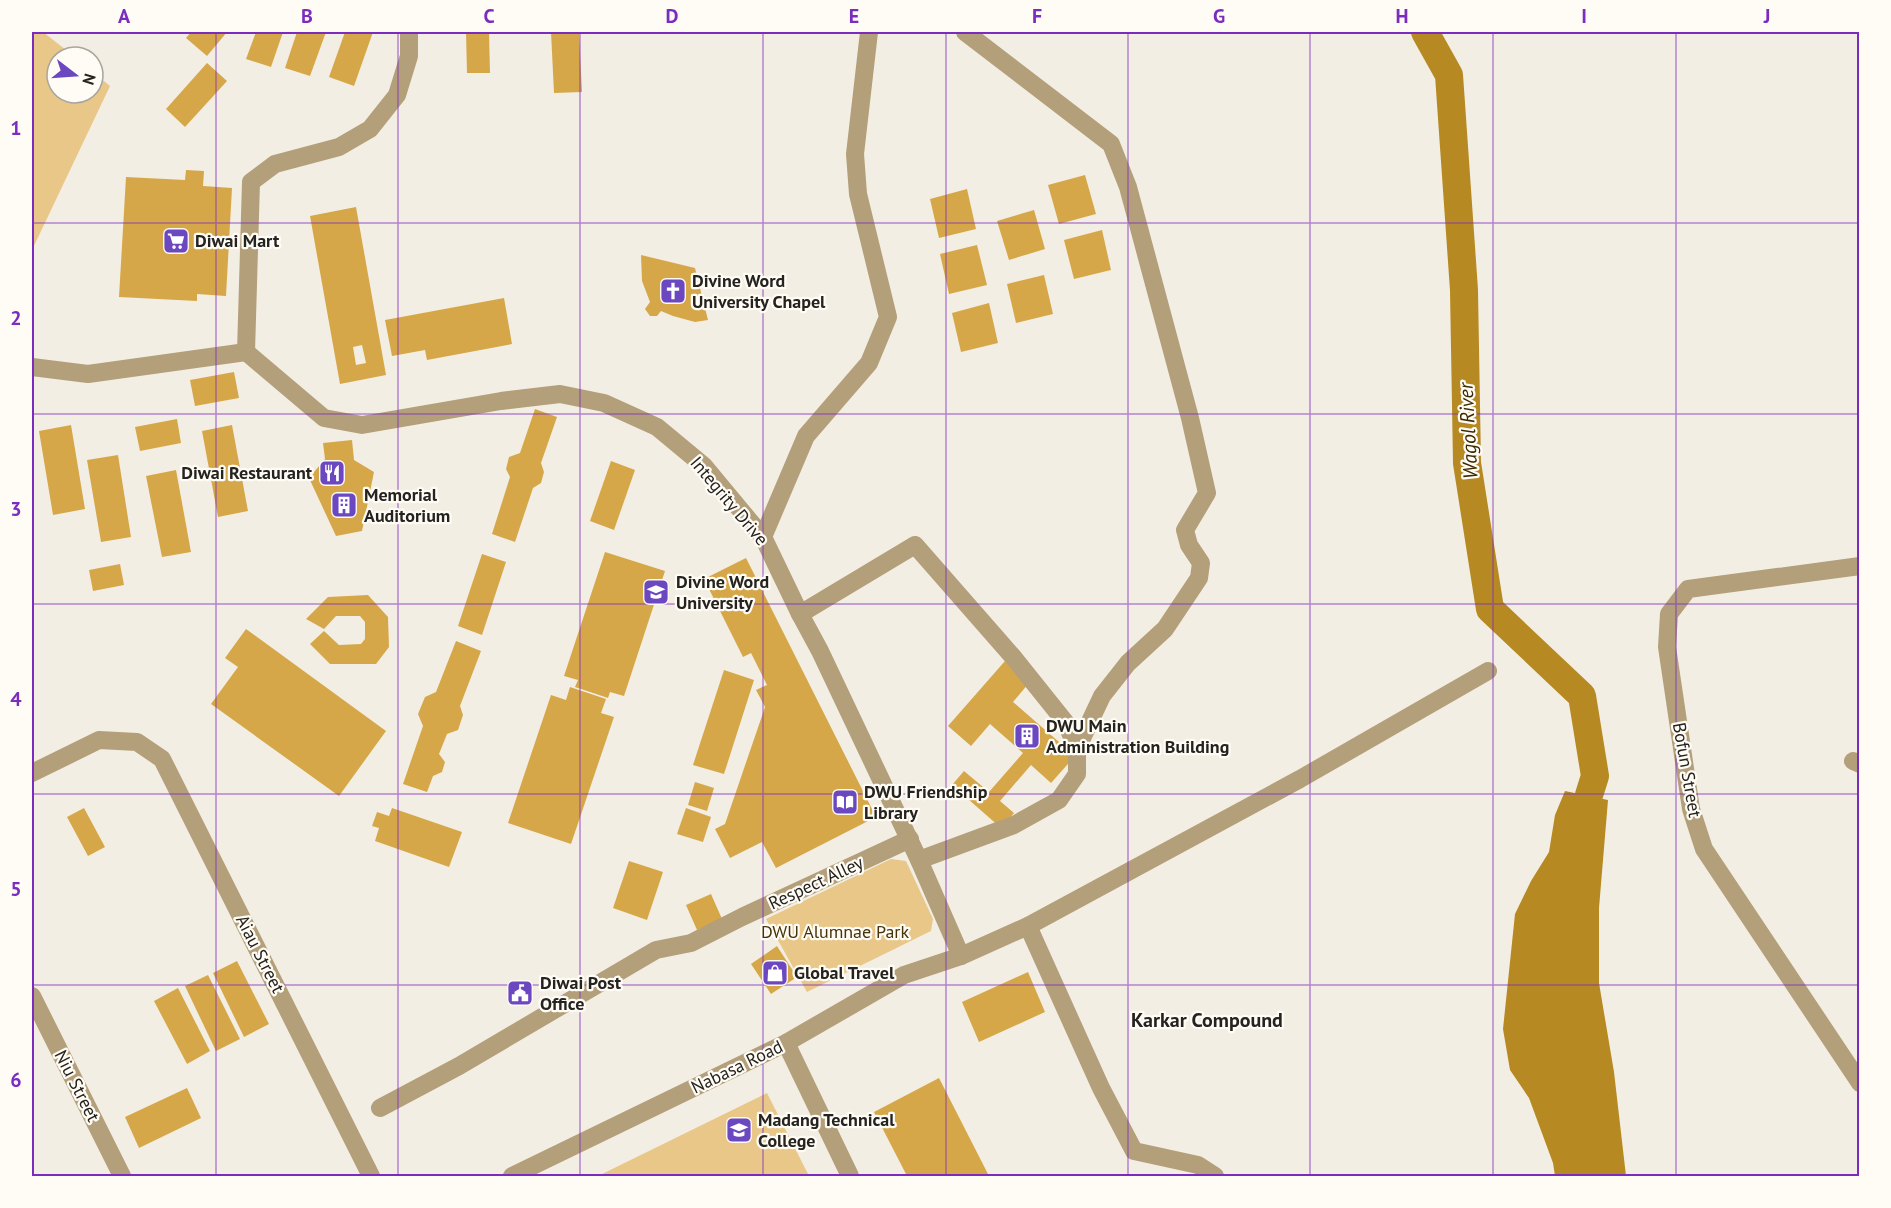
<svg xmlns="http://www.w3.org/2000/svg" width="1891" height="1208" viewBox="0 0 1891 1208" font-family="'PT Sans',sans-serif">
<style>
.green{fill:#e8c788}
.water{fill:#b68922}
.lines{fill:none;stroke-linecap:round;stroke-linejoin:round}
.river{stroke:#b68922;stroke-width:28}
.building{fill:#d6a748;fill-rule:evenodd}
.minor{stroke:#b39f7a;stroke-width:18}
.grid{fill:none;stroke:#7b2cbf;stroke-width:1.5;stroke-opacity:0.55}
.labels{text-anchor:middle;stroke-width:4.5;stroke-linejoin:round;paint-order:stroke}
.poi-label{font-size:18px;font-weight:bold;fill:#25231f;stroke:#fffbf5;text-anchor:start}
.street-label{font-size:18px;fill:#25231f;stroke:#fffbf5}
.park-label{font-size:18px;fill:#453208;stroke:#fffbf5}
.water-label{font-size:20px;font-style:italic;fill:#3b2900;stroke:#fffbf5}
.neighbourhood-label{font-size:20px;font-weight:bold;fill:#25231f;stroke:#fffbf5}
.neatline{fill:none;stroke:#7b2cbf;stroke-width:2}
.grid-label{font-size:20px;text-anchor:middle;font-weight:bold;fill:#7b2cbf}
</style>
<rect width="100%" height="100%" fill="#f3eee3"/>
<g class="green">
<path d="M32,32h11l32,25h-18v36h36v-21l17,14 -78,164z"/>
<path d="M891,859l15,2 27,58 -2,12 -124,61 -41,-73z"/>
<path d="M767,1093l42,83h-211z"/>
</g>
<path class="water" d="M1565,791l43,9 -9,108v75l15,89 12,104h-71l-2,-13 -24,-65 -19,-28 -7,-41 12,-115 16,-33 18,-29 6,-37z"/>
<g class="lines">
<path class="river" d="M1425,32l24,43 15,215 3,173 23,146 92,87 13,80 -6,19"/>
</g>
<g class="building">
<path d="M191,32h36l-20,24 -21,-18z"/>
<path d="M256,32h27l-12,35 -25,-8z"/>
<path d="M297,32h29l-16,44 -25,-8z"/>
<path d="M345,32h28l-19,54 -25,-9z"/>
<path d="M466,32h23l1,41h-23z"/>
<path d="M551,32h28l3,60 -28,1z"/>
<path d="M207,63l20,18 -42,46 -19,-18z"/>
<path d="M186,170l18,1 -1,15 29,2 -6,108 -29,-2v7l-78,-4 7,-120 59,3z"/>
<path d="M1085,175l11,39 -37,10 -11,-39z"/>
<path d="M967,189l9,40 -37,9 -9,-39z"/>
<path d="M356,207l30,168 -46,9 -30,-168zM362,345l4,18 -10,2 -3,-18z"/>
<path d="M1034,210l11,39 -36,11 -12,-39z"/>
<path d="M1102,230l9,40 -37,9 -10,-39z"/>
<path d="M977,245l10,40 -38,9 -9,-40z"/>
<path d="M641,255l54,13 13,52 -13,2 -22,-6 -12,-5 -4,5h-7l-5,-7 5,-7 -8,-21z"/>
<path d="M1044,275l9,39 -37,9 -9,-39z"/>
<path d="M504,298l8,46 -85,16 -2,-10 -33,6 -7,-36z"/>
<path d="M989,303l9,40 -37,9 -9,-39z"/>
<path d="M234,372l5,26 -44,8 -5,-26z"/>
<path d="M535,409l22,8 -16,46 3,9 -3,11 -8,5 -18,54 -23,-8 18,-57 -4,-8 3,-12 11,-4z"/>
<path d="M177,419l4,24 -41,8 -5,-24z"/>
<path d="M71,425l14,84 -32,6 -14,-84z"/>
<path d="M232,425l16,86 -30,6 -16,-86z"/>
<path d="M352,440l2,20 20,12 -12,59 -26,5 -27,-58 16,-19 -2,-16z"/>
<path d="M118,455l13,82 -30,5 -14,-82z"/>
<path d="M611,461l24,9 -21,60 -24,-9z"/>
<path d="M176,470l15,82 -29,5 -16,-81z"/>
<path d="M605,552l60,19 -41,125 -14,-4 -2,6 -33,-11 3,-7 -14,-4z"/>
<path d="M482,554l24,8 -24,73 -24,-9z"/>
<path d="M746,558l130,259 -100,51 -14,-26 -32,16 -15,-29 10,-5 40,-117 -9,-17 11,-5 -16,-32 -8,4 -39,-78z"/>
<path d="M120,564l4,21 -31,6 -4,-21z"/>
<path d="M368,595l20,22 1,30 -13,17h-46l-20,-20 14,-13 15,14 22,-1 4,-5v-17l-5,-6h-24l-12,13 -18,-10 22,-22z"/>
<path d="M246,629l140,102 -47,65 -128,-92 27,-37 -13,-9z"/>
<path d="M456,641l25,10 -21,55 3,9 -5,15 -11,4 -8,20 6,8 -3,10 -9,4 -6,16 -24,-8 20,-58 -5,-12 7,-17 11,-5z"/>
<path d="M1005,661l24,22 -16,19 62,54 -24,27 -20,-18 -31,36 14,12 -13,15 -49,-43 12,-14 25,21 34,-39 -33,-29 -19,22 -23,-20z"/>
<path d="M724,670l30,10 -30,94 -31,-9z"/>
<path d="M570,687l36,12 -5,14 13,4 -43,127 -63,-21 43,-128 15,5z"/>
<path d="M695,782l19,6 -7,23 -19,-6z"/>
<path d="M84,808l21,39 -17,9 -21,-39z"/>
<path d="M392,808l70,24 -13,35 -74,-26 4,-13 -7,-2 5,-14 12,4z"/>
<path d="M686,808l25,9 -8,25 -26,-8z"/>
<path d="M629,861l34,11 -16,48 -34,-12z"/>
<path d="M711,894l11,25 -25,11 -11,-25z"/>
<path d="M777,946l20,31 -26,17 -20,-30z"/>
<path d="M237,961l32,63 -25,13 -31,-64z"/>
<path d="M1028,972l17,40 -66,30 -17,-40z"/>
<path d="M208,975l32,64 -24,12 -31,-65z"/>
<path d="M178,988l32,63 -23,13 -33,-63z"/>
<path d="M939,1078l50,98h-82l-33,-64z"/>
<path d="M187,1088l14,30 -62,30 -14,-31z"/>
</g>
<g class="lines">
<g class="minor">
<path d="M965,32l146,112 17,43 62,231 17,75 -22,37 4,15 12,18 -2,15 -34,51 -37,34 -26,33 -25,53"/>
<path d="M246,352l78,66 38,7 139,-24 59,-7 44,9 53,24 47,39 59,71 37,77 20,37 99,209 42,96"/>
<path d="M246,352l5,-170 24,-18 64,-17 31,-18 27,-34 12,-39v-24"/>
<path d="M32,367l56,7 158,-22"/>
<path d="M763,537l43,-101 63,-73 19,-46 -30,-123 -3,-40 14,-122"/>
<path d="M1860,566l-172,23 -19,25 -2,33 24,162 13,40 156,234"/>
<path d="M800,614l115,-69 99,113 52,65 11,26v25l-18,26 -45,25 -95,35"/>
<path d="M1853,761l7,3"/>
<path d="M32,773l67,-33 38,2 25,17 209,417"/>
<path d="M1028,926l73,162 33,63 64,14 17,11"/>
<path d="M32,996l90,180"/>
<path d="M786,1043l64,133"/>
<path d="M380,1108l79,-42 197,-116 35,-7 51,-26 168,-78"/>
<path d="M512,1176l274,-133 118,-68 57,-19 67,-30 272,-147 188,-108"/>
</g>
</g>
<path class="grid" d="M216,32v1144M398,32v1144M580,32v1144M763,32v1144M946,32v1144M1128,32v1144M1310,32v1144M1493,32v1144M1676,32v1144M32,223h1828M32,414h1828M32,604h1828M32,794h1828M32,985h1828"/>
<defs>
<symbol id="supermarket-square" viewBox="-11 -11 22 22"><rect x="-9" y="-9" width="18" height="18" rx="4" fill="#6b47c0" stroke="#fffbf5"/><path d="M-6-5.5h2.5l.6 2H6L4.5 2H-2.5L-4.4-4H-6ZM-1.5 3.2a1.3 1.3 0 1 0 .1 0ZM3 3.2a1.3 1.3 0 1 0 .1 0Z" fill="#fff"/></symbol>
<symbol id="church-square" viewBox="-11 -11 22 22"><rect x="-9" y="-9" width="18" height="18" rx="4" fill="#6b47c0" stroke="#fffbf5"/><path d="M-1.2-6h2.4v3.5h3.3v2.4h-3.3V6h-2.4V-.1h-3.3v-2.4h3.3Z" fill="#fff"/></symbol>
<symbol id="restaurant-square" viewBox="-11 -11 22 22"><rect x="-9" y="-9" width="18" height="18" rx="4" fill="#6b47c0" stroke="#fffbf5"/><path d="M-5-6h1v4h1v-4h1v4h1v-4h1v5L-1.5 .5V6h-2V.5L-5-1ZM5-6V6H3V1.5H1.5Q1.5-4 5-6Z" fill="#fff"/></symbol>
<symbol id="building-square" viewBox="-11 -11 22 22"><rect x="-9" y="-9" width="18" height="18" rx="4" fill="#6b47c0" stroke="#fffbf5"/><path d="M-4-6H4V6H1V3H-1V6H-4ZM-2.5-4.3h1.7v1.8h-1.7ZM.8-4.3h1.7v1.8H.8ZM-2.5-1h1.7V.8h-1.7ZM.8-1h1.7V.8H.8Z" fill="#fff"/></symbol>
<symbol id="university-square" viewBox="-11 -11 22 22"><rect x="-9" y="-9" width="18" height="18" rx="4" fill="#6b47c0" stroke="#fffbf5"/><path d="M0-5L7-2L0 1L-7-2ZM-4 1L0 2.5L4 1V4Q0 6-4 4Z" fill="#fff"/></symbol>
<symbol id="library-square" viewBox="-11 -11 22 22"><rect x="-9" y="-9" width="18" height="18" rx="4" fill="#6b47c0" stroke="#fffbf5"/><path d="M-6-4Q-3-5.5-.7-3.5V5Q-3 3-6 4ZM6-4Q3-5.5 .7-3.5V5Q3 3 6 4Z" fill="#fff"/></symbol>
<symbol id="shop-square" viewBox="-11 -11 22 22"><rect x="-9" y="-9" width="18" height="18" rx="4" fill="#6b47c0" stroke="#fffbf5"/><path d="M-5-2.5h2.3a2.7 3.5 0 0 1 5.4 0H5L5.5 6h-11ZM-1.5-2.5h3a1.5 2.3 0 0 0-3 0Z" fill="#fff"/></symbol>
<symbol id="civic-square" viewBox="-11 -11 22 22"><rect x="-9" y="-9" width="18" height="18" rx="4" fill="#6b47c0" stroke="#fffbf5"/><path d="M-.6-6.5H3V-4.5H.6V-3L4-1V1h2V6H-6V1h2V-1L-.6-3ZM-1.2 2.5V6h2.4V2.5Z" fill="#fff"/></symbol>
</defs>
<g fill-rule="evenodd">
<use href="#supermarket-square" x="161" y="226" width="30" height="30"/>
<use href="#church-square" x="658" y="276" width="30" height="30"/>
<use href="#restaurant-square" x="317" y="458" width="30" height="30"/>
<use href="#building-square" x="329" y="490" width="30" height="30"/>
<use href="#university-square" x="641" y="577" width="30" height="30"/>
<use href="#building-square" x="1012" y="721" width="30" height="30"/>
<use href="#library-square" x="830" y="787" width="30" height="30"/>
<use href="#shop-square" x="760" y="958" width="30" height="30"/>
<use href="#civic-square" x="505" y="978" width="30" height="30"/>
<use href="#university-square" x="724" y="1115" width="30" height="30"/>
</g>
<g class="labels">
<g class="poi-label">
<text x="195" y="247">Diwai Mart</text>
<text x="692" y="287">Divine Word<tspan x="692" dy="21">University Chapel</tspan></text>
<text x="312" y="479" text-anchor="end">Diwai Restaurant</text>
<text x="364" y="501">Memorial<tspan x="364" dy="21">Auditorium</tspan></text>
<text x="676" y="588">Divine Word<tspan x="676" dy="21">University</tspan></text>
<text x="1046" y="732">DWU Main<tspan x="1046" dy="21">Administration Building</tspan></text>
<text x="864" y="798">DWU Friendship<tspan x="864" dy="21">Library</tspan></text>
<text x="794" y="979">Global Travel</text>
<text x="540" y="989">Diwai Post<tspan x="540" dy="21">Office</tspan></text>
<text x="758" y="1126">Madang Technical<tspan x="758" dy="21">College</tspan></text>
</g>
<g class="street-label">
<text transform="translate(729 501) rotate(50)" y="6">Integrity Drive</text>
<text transform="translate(1687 770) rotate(80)" y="6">Bofun Street</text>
<text transform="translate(816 883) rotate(-25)" y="6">Respect Alley</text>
<text transform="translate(260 954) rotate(63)" y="6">Aiau Street</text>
<text transform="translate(737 1067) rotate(-26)" y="6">Nabasa Road</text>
<text transform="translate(77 1086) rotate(63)" y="6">Niu Street</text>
</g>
<g class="park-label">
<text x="835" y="938">DWU Alumnae Park</text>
</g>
<g class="water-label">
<text transform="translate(1468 431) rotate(-93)" y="7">Wagol River</text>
</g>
<g class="neighbourhood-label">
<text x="1207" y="1027">Karkar Compound</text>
</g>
</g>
<rect width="1891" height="1208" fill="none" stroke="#fffbf5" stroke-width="66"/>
<g transform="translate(75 75) rotate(107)"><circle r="28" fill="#fffbf5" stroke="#a8a59f" stroke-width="1.5"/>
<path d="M0-4.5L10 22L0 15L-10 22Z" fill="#6b47c0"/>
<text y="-9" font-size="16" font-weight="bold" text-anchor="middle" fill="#25231f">N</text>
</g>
<rect x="33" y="33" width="1825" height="1142" class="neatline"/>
<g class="grid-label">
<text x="124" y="23">A</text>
<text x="307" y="23">B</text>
<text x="489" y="23">C</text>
<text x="672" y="23">D</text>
<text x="854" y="23">E</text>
<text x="1037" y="23">F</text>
<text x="1219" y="23">G</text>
<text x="1402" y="23">H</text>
<text x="1584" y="23">I</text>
<text x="1767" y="23">J</text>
<text x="16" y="135">1</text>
<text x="16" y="325">2</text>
<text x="16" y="516">3</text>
<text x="16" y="706">4</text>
<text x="16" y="896">5</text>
<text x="16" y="1087">6</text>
</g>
</svg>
